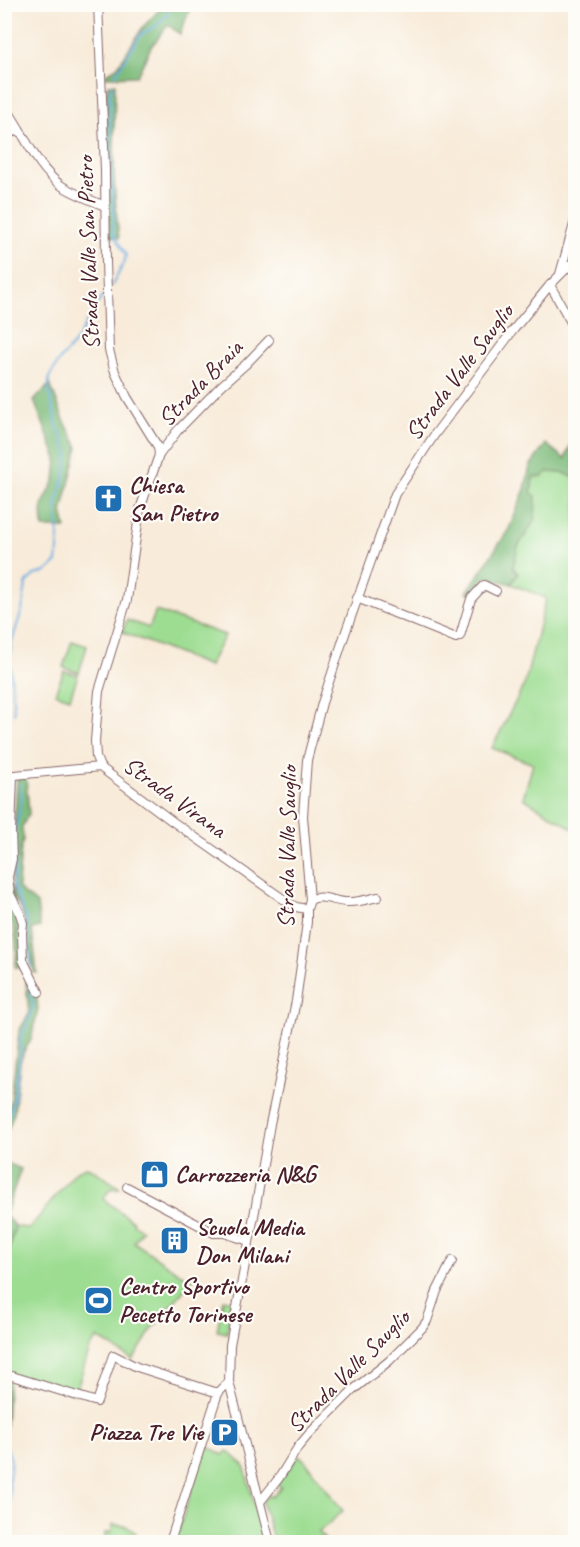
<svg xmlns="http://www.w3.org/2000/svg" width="580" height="1547" viewBox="0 0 580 1547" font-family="Caveat,sans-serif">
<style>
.green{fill:#9ddd92;stroke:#747e5e;stroke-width:1.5}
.forest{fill:#7ebc7c;stroke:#646e54;stroke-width:1.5}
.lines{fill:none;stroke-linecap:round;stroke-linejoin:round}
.stream{stroke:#6dade1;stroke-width:2}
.minor-casing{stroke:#876668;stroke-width:10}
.minor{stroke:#fff;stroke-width:8}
.labels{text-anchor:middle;stroke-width:4.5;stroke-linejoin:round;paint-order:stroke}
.street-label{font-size:24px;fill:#4a1f2b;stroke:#fdfcf7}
.poi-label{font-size:24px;font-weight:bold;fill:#4a1f2b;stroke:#fdfcf7;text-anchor:start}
</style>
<rect width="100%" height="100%" fill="#fdfcf7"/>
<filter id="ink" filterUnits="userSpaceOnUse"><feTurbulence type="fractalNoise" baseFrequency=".0167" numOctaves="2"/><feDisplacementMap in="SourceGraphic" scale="12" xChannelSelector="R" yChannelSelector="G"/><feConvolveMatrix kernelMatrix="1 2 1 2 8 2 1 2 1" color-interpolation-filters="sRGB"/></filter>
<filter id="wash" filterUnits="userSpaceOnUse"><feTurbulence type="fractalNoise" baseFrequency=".008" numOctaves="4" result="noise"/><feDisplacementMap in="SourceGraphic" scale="24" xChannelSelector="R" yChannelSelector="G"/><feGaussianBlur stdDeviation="1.35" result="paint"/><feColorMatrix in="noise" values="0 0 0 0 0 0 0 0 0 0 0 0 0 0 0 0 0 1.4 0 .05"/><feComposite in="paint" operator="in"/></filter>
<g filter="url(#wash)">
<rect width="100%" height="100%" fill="#f8ebd9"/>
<g class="green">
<path d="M547,472l17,1 12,5 -1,352 -52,-32 10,-34 -41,-16 33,-65 21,-85 -35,-14 7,-10 -5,-7 5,-21 17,-26 -4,-28 2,-15z"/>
<path d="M156,611l69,24 -16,31 -87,-34 5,-12 22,8z"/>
<path d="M72,641l15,5 -8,27 -16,-6z"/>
<path d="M64,671l14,4 -8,23 -15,-5z"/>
<path d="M86,1167l6,2 28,19 -10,1 -7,10 31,23 -1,2 9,6 -8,12 47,32 12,5 -41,50 -19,31 -35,-22 -8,10 -15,46 -70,-21 -1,-103 11,-44 14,3 47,-58z"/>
<path d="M223,1299l10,2 -6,32 -10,-2z"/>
<path d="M209,1447l14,8 4,-4 17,14 20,77h-89l27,-85z"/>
<path d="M299,1455l7,7 37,49 -24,21 6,8 -9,2h-42l-12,-40 7,-7 3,2 9,-10 -4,-3z"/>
<path d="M112,1525l14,1 10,7 -2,9h-29v-9l7,-1z"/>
</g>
<g class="forest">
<path d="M162,5h25l4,1 -11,28 -12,-9 -17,22 -14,29 -31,1v-3l12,-8 25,-39 19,-20z"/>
<path d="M115,84c-1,51 -3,103 4,154l-10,-2 -3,-141 2,-10z"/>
<path d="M50,384l13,34 15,29 -16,65 4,16h-23l-1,-22 13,-26 2,-21 -23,-58z"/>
<path d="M575,443v35l-11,-5 -17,-1 -5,5h-9l-2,15 5,4 -1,24 -17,26 -5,21 5,7 -7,10 -26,-7 -14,17 -4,-2 42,-63 16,-40 5,-23 16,-22 19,15 6,-15z"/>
<path d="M26,778l3,35 -7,14 1,13 -2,7 -3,40 6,8 6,3 7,6 3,23 -8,2 5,44h-3l-7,-41 -6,-23 -8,-13 -1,-19 5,-98z"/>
<path d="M4,836h4l2,13 -3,27 9,34 8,58 -9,-1c3,-18 1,-39 -7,-55h-3z"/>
<path d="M30,981l6,10 2,18 -7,31 -7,11 -4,12 -6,50 -9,25v-14l6,-25 8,-68 10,-17 -3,-32z"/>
<path d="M5,1162l16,7 -16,46 10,11 -10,44z"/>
<path d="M5,1378l4,2 -4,57z"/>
</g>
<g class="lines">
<g class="stream">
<path d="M115,75l27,-42 13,-6 13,-13 2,-10"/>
<path d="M112,86l-2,8 1,80 3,47 -1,11 13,23 -2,8 -12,22"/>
<path d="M14,713l-4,-50 1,-19 11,-34 4,-26 8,-9 12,-3 11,-10 2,-26 -3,-30 9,-30 3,-23 -12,-31 -7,-31v-14l11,-17 17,-20 19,-35 8,-10"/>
<path d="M14,835l8,-36 -2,-15"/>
<path d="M15,844v12"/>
<path d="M15,862l-2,23 14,36 4,46"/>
<path d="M4,1132l10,-33 7,-50 -1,-9 8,-18 5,-16 -5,-28"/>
<path d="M4,1441l7,19 -2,19 1,34 -1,20 -5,8"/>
</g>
</g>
</g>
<g filter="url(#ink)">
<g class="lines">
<defs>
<g id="minor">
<path d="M98,4l7,166 1,92 3,88 6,22 12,25 31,50 1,8 -19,54 -13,91 -28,91 -4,50 1,16 4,10"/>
<path d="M4,105c19,25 31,62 58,81 13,8 28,14 43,20"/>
<path d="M4,135l16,-5"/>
<path d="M560,274l16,-57"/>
<path d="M550,285l22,39 4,11"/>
<path d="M159,455l19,-25 43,-44 25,-22 23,-24"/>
<path d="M357,598l99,40 4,-2 11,-37 13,-14 12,6"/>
<path d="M13,775l-2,56 1,28 -4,18 2,17 9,17 4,12 -1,10 1,27 16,32"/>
<path d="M4,776l96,-9 72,54 114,80 10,6 11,2"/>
<path d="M310,900c12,-7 26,3 39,2 10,0 19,-3 29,-5"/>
<path d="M127,1187l87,46h10l25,8"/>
<path d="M12,1376l85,26 16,-47 24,12 78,25h4"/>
<path d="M260,1502l19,-24 19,-31 11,-13 44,-44 36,-29 33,-33 5,-7 10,-30 15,-30"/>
<path d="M170,1542l47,-146 2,-4 10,-10"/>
<path d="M270,1542l-41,-160 1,-37 26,-140 14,-81 26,-123 11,-79v-13l3,-9 -7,-84 4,-56 15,-57 24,-72 49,-137 40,-60 79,-105 36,-44 26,-26"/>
</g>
</defs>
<use href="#minor" class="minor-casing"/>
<use href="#minor" class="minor"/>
</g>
</g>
<defs>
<symbol id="church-square" viewBox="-11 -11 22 22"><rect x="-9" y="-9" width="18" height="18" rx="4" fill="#1f6fb2" stroke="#fdfcf7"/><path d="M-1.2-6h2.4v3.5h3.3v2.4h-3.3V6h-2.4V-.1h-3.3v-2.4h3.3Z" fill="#fff"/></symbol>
<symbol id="shop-square" viewBox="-11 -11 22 22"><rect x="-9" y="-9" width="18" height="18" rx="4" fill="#1f6fb2" stroke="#fdfcf7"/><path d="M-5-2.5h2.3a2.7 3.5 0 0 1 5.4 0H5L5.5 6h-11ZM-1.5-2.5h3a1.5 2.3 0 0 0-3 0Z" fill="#fff"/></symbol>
<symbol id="building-square" viewBox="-11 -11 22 22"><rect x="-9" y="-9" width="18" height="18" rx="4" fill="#1f6fb2" stroke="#fdfcf7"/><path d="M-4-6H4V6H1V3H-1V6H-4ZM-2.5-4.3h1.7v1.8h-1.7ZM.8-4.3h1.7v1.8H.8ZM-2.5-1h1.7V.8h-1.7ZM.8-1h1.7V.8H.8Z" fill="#fff"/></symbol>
<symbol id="stadium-square" viewBox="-11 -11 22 22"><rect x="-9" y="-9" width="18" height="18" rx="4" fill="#1f6fb2" stroke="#fdfcf7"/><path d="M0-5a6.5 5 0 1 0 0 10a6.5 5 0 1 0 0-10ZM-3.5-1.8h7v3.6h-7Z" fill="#fff"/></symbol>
<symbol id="parking-square" viewBox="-11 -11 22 22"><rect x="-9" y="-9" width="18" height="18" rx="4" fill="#1f6fb2" stroke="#fdfcf7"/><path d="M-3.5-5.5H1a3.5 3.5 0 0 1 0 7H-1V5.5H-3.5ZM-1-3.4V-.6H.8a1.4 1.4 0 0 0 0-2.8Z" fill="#fff"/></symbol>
</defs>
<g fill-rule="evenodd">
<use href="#church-square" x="92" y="482" width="33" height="33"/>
<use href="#shop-square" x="138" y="1158" width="33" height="33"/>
<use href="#building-square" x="158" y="1224" width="33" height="33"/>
<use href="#stadium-square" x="82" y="1284" width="33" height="33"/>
<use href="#parking-square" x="208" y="1416" width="33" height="33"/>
</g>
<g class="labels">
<g class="street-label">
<text transform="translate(88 253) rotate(-92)" y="8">Strada Valle San Pietro</text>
<text transform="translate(459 372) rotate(-53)" y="8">Strada Valle Sauglio</text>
<text transform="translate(200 383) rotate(-46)" y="8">Strada Braia</text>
<text transform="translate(175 797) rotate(36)" y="8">Strada Virana</text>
<text transform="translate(287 847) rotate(-89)" y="8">Strada Valle Sauglio</text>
<text transform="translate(348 1371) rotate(-45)" y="8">Strada Valle Sauglio</text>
</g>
<g class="poi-label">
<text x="129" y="493">Chiesa<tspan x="129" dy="28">San Pietro</tspan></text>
<text x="175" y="1182">Carrozzeria N&amp;G</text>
<text x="196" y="1235">Scuola Media<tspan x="196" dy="28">Don Milani</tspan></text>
<text x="119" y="1294">Centro Sportivo<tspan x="119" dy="28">Pecetto Torinese</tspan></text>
<text x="203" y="1440" text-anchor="end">Piazza Tre Vie</text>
</g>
</g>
<rect width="580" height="1547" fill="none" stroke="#fdfcf7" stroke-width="24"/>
</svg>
